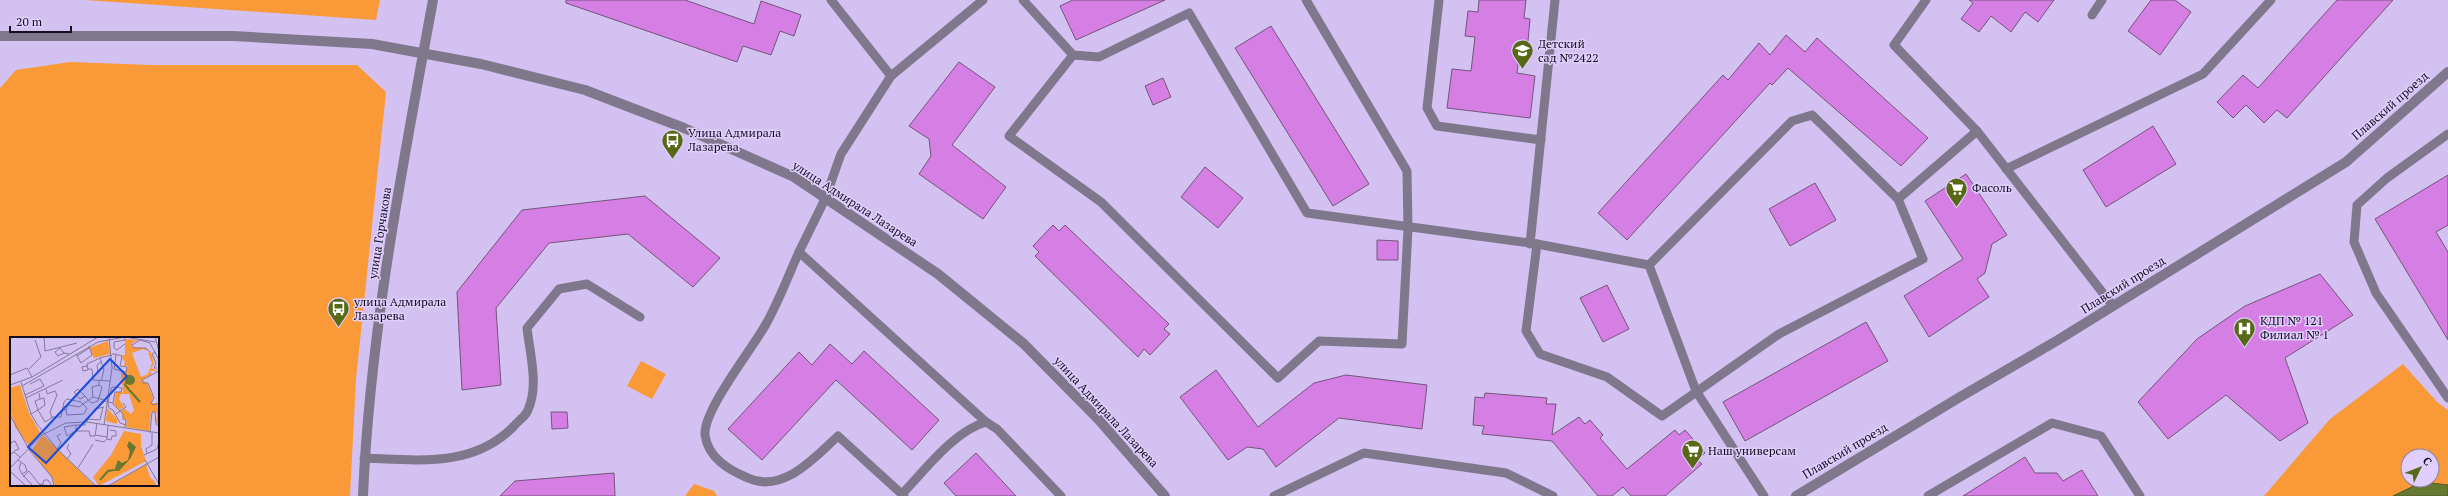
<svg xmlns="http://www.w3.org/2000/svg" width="2448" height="496" viewBox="0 0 2448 496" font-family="'PT Serif',serif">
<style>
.green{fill:#f99938;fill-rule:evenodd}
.water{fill:#677931;stroke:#4e592b}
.building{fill:#d57fe4;stroke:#745579}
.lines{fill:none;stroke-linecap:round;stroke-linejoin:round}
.service{stroke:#7f788c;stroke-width:9}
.minor{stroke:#7f788c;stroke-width:10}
.tertiary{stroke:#7f788c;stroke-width:10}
.labels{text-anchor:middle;stroke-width:3;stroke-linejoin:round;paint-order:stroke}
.poi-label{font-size:12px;fill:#130d1d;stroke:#dfcefe;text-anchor:start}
.street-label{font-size:12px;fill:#130d1d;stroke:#dfcefe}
.inset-river{fill:none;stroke:#677931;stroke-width:2}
.inset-road{fill:none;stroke:#86799c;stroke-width:1}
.view{fill:#1d4ed8;fill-opacity:0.15;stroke:#1d4ed8;stroke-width:2}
.inset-edge{fill:none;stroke:#130d1d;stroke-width:2}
</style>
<rect width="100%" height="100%" fill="#d2c1f1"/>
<g class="green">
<path d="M85,0h295l-4,20z"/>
<path d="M70,62l81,3h206l29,27 -30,287 -6,117h-350v-408l16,-18zM11,338h147v147h-147z"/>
<path d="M641,361l25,13 -14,25 -25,-13z"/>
<path d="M2403,364l34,38 11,8v86h-184l66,-77zM2408,456h24v24h-24z"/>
<path d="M694,484l20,7 3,5h-32z"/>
</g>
<path class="water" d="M2422,482l26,3v11h-55z"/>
<g class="building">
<path d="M566,0h119l69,24 7,-23 40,14 -7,21 -14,-5 -9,24 -28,-9 -6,16 -171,-59z"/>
<path d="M1073,0h92l-89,40 -16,-34z"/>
<path d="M1479,0h47l-2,18 6,1 -2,22 -7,-1 -4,33 18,3 -5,42 -83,-10 5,-39 19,2 4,-34 -10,-1 3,-25 10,1z"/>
<path d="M1969,0h85l-16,22 -13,-10 -14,20 -20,-16 -12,16 -18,-13 12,-16z"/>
<path d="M2151,0h24l16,12 -31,43 -32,-24z"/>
<path d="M2337,0h56l-106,118 -10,-8 -13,13 -18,-18 -13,13 -16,-16 26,-27 15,13z"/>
<path d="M1271,26l98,158 -36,22 -98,-158z"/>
<path d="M1786,35l19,17 12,-14 111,100 -27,28 -113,-98 -16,17 -2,-2 -143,157 -29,-27 125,-138 5,5 31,-37 11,12z"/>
<path d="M959,62l36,25 -43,58 54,42 -23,32 -64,-45 12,-18 -2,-17 -20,-13z"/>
<path d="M1163,78l8,19 -18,8 -8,-19z"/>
<path d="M2153,126l23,38 -70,43 -23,-37z"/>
<path d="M1205,167l38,31 -25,30 -37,-31z"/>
<path d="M1966,174l41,61 -15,9 -7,29 -8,6 12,18 -60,40 -25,-41 59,-37 -38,-58z"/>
<path d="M2448,175v50l-12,7 12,20v88l-73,-121z"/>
<path d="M1815,183l21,37 -46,26 -21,-37z"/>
<path d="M645,196l75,62 -27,29 -65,-53 -79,9 -53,65 5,77 -39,5 -5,-98 65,-82z"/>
<path d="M1053,225l6,6 6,-6 104,99 -5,5 6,5 -20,21 -6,-6 -6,8 -103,-101 4,-4 -6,-6z"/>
<path d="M1377,240l21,1v19h-21z"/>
<path d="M2320,274l33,41 -68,43 23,65 -28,18 -54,-46 -58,44 -30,-37 59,-63 48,-33z"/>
<path d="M1607,285l22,44 -26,13 -23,-44z"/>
<path d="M1866,322l22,39 -143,80 -22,-39z"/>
<path d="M830,344l22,20 12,-13 75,69 -27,30 -76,-70 -74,80 -34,-31 71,-77 13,13z"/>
<path d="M1216,370l42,57 56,-44 32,-8 81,10 -5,44 -83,-11 -63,49 -13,-18 -16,-2 -19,13 -48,-63z"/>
<path d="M1485,393l62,5 -1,6h10l-4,31 27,-18 6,7 5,-4 13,15 -3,3 27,31 48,-39 4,5 6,-5 20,23 -8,7 5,4 -37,32h-34l-8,-9 -11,9h-14l-46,-55 -70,-7 2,-8 -11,-1 2,-28 9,1z"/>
<path d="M551,412h16l1,16 -16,1z"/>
<path d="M976,453l40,43h-60l-12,-13z"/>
<path d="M2025,457l10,16h22l6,8 19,-11 16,26h-135z"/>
<path d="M614,473l1,23h-115l15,-15z"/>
</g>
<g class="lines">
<g class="service">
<path d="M831,0l60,76 92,-76"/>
<path d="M1023,0l50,55 26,2 90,-44 118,200 230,31 112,21"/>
<path d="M1439,0l-12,108 10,18 104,14"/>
<path d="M1926,0l-32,45 83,86 136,175"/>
<path d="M2092,15l10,-15"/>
<path d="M1073,55l-64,81 92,66 177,176 41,-37 83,3 6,-115 -1,-58 -101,-171"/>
<path d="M2448,134l-61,44 -30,27 -3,37 22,51 72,105"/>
<path d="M2006,169l197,-95 68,-74"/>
<path d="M1530,244l25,-244"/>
<path d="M1537,244l-11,87 14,23 67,23 55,39 117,-82 144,-75 -25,-60"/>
<path d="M799,252l26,-53 16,-45 50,-78"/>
<path d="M1649,265l143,-144 20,-6 86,84 79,-68"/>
<path d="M1649,265l47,126 68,105"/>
<path d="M364,458c54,2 109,10 150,-32 4,-5 12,-10 14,-16 11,-24 2,-56 -1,-82l32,-39 28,-5 53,33"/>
<path d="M902,494c23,-24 52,-63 84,-72l11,7 64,67"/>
<path d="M904,496l-66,-60c-23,21 -55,58 -90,42 -19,-8 -40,-20 -43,-43 -2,-25 48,-87 61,-111 13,-23 22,-48 33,-72l187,170"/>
<path d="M1274,496l90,-43 142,20 47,23"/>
<path d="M1928,496l124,-73 49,13 39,60"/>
</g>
<path class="minor" d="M1796,496l164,-99 98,-57 288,-178 102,-90"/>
<g class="tertiary">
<path d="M0,36h233l139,8 109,20 104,26 99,38 110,49 144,97 86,70 75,76 66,76"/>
<path d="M363,496c7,-166 40,-332 70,-496"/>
</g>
</g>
<defs>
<symbol id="school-pin" viewBox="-11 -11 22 30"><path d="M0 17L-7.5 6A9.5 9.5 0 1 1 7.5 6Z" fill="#576915" stroke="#dfcefe"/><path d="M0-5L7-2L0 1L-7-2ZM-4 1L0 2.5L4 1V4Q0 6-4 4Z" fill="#fff"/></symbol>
<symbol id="bus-pin" viewBox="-11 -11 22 30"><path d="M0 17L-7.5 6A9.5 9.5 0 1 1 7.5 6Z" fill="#576915" stroke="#dfcefe"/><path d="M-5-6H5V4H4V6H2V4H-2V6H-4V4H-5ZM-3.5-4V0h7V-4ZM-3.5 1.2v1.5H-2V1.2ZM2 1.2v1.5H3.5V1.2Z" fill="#fff"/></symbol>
<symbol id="supermarket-pin" viewBox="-11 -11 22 30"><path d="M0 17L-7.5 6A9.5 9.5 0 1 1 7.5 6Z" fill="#576915" stroke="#dfcefe"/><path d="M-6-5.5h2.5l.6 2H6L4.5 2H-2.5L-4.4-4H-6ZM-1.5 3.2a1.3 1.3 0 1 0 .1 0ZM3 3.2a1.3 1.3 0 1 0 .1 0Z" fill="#fff"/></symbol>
<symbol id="hospital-pin" viewBox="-11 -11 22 30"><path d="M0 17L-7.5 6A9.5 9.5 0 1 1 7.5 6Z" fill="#576915" stroke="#dfcefe"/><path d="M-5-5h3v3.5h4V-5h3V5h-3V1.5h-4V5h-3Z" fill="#fff"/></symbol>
</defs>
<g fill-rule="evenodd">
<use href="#school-pin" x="1510" y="38" width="25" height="34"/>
<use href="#bus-pin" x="660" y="128" width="25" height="34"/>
<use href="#supermarket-pin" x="1944" y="176" width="25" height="34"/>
<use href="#bus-pin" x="326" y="296" width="25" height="34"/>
<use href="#hospital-pin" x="2232" y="316" width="25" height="34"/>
<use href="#supermarket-pin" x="1680" y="438" width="25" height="34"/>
</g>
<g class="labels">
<g class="poi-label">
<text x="1538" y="48">Детский<tspan x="1538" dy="14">сад №2422</tspan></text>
<text x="688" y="137">Улица Адмирала<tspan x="688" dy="14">Лазарева</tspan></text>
<text x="1972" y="192">Фасоль</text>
<text x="354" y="306">улица Адмирала<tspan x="354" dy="14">Лазарева</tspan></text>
<text x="2260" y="325">КДП № 121<tspan x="2260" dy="14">Филиал № 1</tspan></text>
<text x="1708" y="455">Наш универсам</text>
</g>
<g class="street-label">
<text transform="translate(2390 106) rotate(-41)" y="4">Плавский проезд</text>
<text transform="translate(855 204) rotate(33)" y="4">улица Адмирала Лазарева</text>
<text transform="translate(380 233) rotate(-81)" y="4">улица Горчакова</text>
<text transform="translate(2123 285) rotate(-32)" y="4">Плавский проезд</text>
<text transform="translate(1106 412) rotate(47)" y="4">улица Адмирала Лазарева</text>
<text transform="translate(1845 451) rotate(-31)" y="4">Плавский проезд</text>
</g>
</g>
<g transform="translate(10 337)">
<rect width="149" height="149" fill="#d2c1f1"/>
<path d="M115,2l13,1 -6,3v4l14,1 3,3 -6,-2 -11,4 9,24 7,-3 4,-11 -4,-10 3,-1 3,12 -3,4 7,3h-8l2,3 -10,6 6,4 5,14 -2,5h8v22l-3,-3 1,-9 -6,-2 -2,20 -23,-4 1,-7 -3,-1 -3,-8 4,-2 6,5 3,-4 -5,-16h-8l-2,5 5,8 -4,3 -6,-6 2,-12h7l-2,-19 5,-1 2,-6h-4l1,-5 -2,-1 -1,-5h3zM98,4l2,13 -16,4 -5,-10zM10,48l9,28 12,21 -12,12 -14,-19 -5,-18v-21zM97,71l10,11v5l-11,-3zM114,94l17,3v12l5,15 -47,25 -6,-9 18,-22zM32,99h2l51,50h-40l-2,-7 -22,-28zM136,127l4,13 6,6 -2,3h-45z" fill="#f99938"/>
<path d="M115 43a5 5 0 1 1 10 0a5 5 0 1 1-10 0ZM119,104l7,6 -6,12 -11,12h-5l4,-11 4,3 6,-3 2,-9 -3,-5z" fill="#677931"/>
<path class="inset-river" d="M117,44l-2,4 15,17M90,143l8,-9 6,-1"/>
<path class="inset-road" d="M34,0l1,14 32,-8M145,0l4,14M115,7l-8,6 -3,-2v-6l11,-2v-3M140,15l-4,-4h-12l-2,-3 8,-5 10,3 9,17M146,15l-4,2 4,9 -2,5h3M54,16l-4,-5 -5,4 3,4 6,-3 5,1M66,17l5,9 11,-8 -3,-9M102,17h3l7,2 -2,10 7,1 -1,5 -12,-3 2,-14M67,19l12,-8M77,29l-5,1 1,4 5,-1 -1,-6 13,-6M19,32l12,-12 -6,-17M78,32h4l1,11 17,1M149,34l-17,9 1,3h5l6,15 -3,5 2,2 6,-2M88,35l-1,-7 4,-3M0,38l17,-7 5,9M91,44l3,-11 -4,-12 12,-3M11,45l10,32 6,10 20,25 39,37M0,48l22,-8 66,-40M12,49l76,-44 27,-5 30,5M36,52l1,5 8,-3 2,4 -7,17 2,6M15,58l19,-9 -4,-7 -10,5M75,59l-5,3 -6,-7 4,-3 7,7 3,4M83,60l-1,-10 7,-2v-5M83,60l12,3M16,61l37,-18M30,62l4,-1 1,7 -7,5 7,12 8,-5h8l3,-15 3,-3 14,3 6,6 -3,6 -17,1 -1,-5M78,63l4,3 6,-2 4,-14 -3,-2M95,64l3,1 1,6 4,2 7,13 6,2M103,66l-5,-1 4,-15 10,1 -1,4h-6l-2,11v1l10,10v5l3,1 -1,8M52,73h4l2,-5 11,2 14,-10M21,77l7,-4 -3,-9 5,-2 -1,-6M106,77l10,-7 -3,-4M0,78l20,36 22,26 2,9M78,82l7,-10 9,-2M77,85l1,-3 12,1 3,-13M66,88l-12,2 3,9 9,-5h13l1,5h5l2,-13M94,88l8,-57 -3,-31M66,94v-6h9v-3M140,96l2,-21h3l1,12 3,2M85,98l12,2M97,102l4,1 1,-4h4v-5l-6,-1M85,103l9,2 3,-3 1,-14M0,106l5,-2 4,8 -5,2M47,112l4,-6 -4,-7 4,-2M137,116l-1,-4 6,-4v-12M0,117l4,-2 6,5M134,118l13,-6 2,-7M57,122l4,-5 -4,-6 2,-4M8,123l7,5 2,6M135,123l14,24M11,126l-2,5 3,6 5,-3M0,131l32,-33 24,-12 21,-1 72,11M68,131l15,-24M0,134l16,15M12,137l11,12M13,140l6,-6 10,13 8,2M32,149l2,-6h4l4,6M98,149l51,-29"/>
<path class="view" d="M100,22l17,17 -81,87 -18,-16z"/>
<rect width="149" height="149" class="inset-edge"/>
</g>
<g transform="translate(2420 468) rotate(47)"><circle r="19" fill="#dfcefe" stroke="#8d81a4"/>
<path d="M0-3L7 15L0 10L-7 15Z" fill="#576915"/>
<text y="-6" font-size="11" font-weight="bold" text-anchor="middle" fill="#130d1d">С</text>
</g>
<path d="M10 26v6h61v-6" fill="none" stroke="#130d1d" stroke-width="2"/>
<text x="16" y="26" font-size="12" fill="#130d1d" stroke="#dfcefe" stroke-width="3" paint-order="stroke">20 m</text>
</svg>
